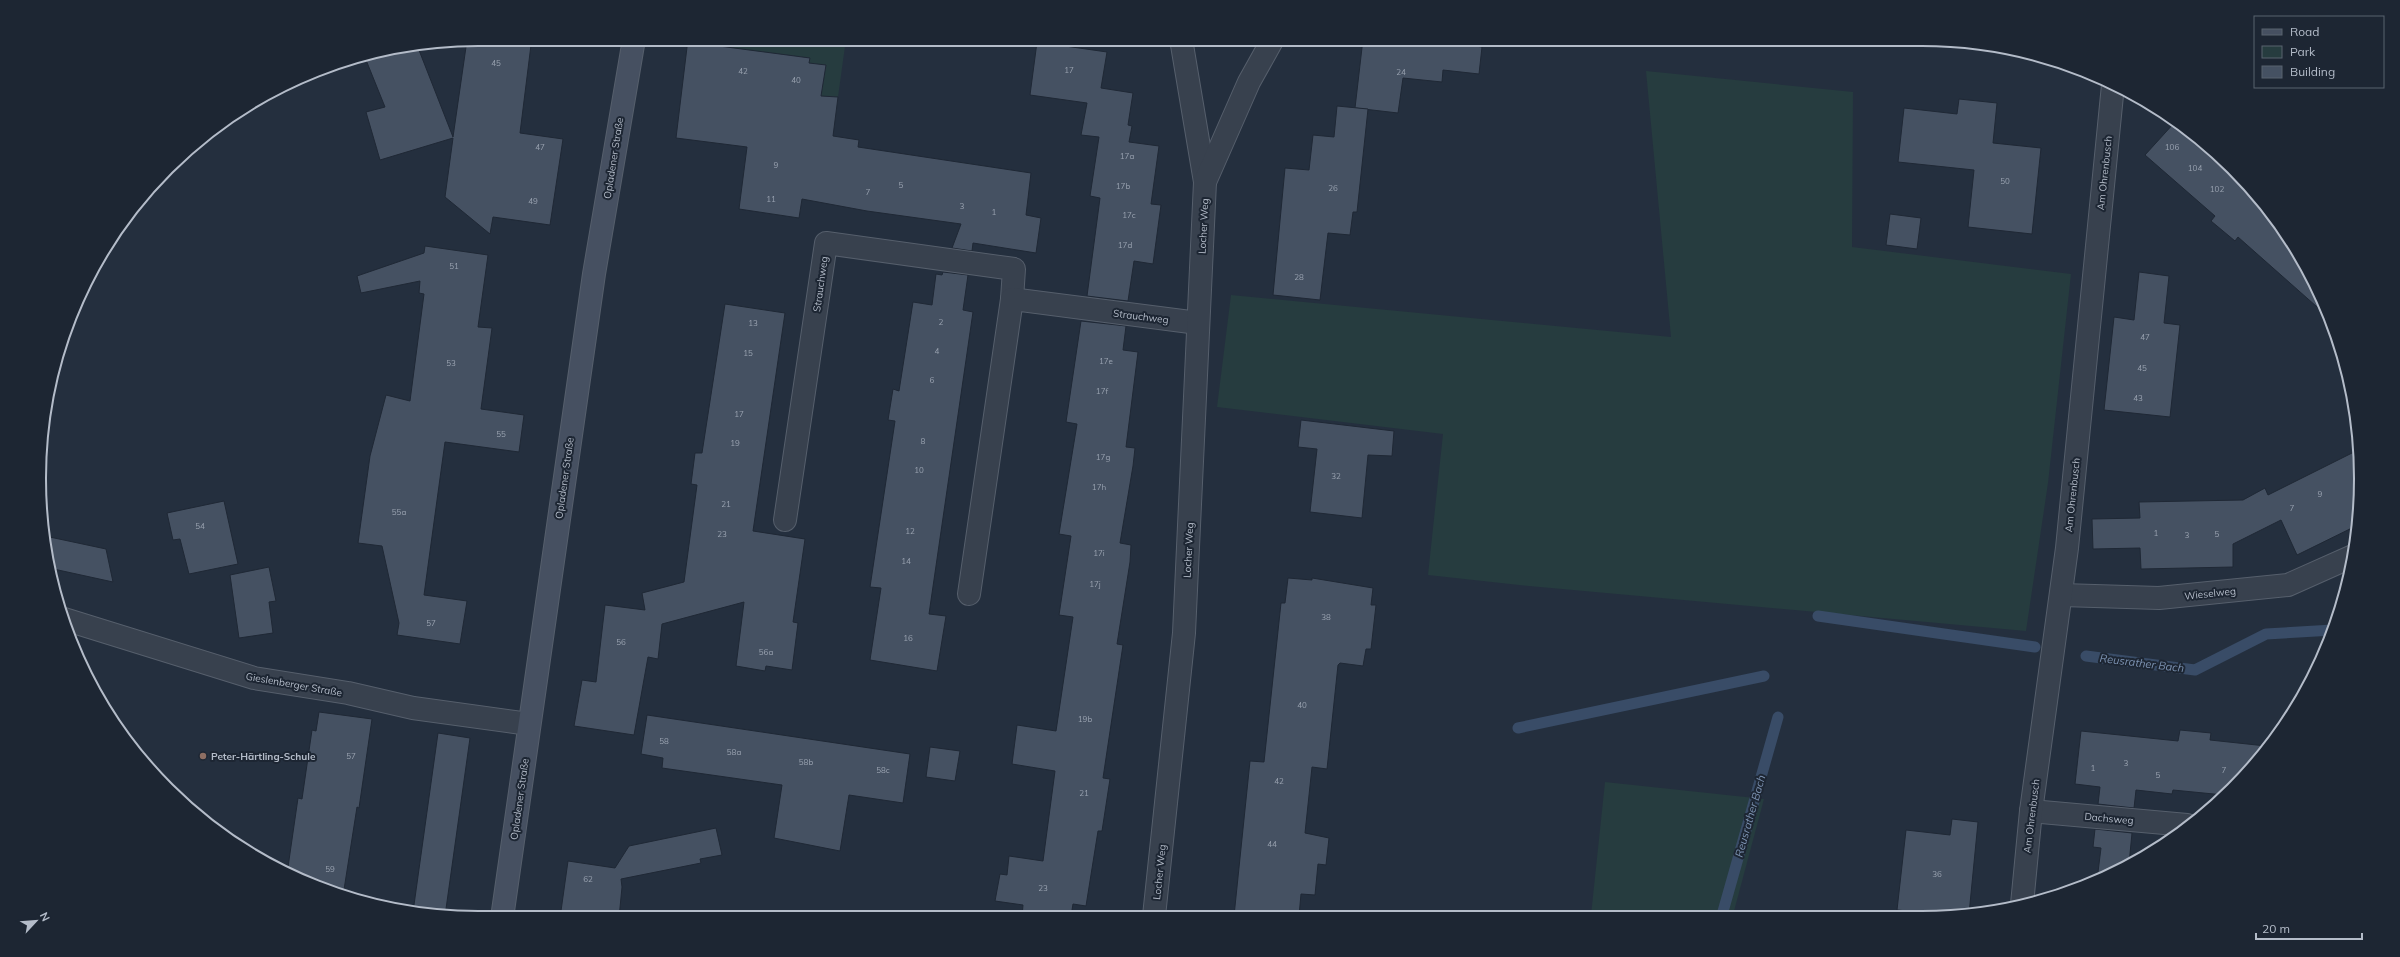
<svg xmlns="http://www.w3.org/2000/svg" width="2400" height="957" viewBox="0 0 2400 957" font-family="Mulish,sans-serif">
<style>
.green{fill:#263c3f}
.lines{fill:none;stroke-linecap:round;stroke-linejoin:round}
.stream{stroke:#394c67;stroke-width:11}
.building{fill:#455162;stroke:#1f2835}
.street-casing{stroke:#565f6c;stroke-width:24}
.secondary-casing{stroke:#565f6c;stroke-width:24}
.street{stroke:#38414e;stroke-width:22}
.secondary{stroke:#465061;stroke-width:22}
.education-dot{fill:#8d6e63;stroke:#1d2633;stroke-width:1.5}
.labels{text-anchor:middle;stroke-width:4;stroke-linejoin:round;paint-order:stroke}
.number-label{font-size:8px;fill:#98a1af}
.street-label{font-size:10px;fill:#b4bcc9;stroke:#1d2633}
.poi-label{font-size:10px;font-weight:bold;fill:#b4bcc9;stroke:#1d2633;text-anchor:start}
.water-label{font-size:11px;font-style:italic;fill:#7c92b1;stroke:#1d2633}
.rim{fill:none;stroke:#b4bcc9;stroke-width:2}
</style>
<rect width="100%" height="100%" fill="#242f3e"/>
<g class="green">
<path d="M720,39h126l-8,58 -17,-1 5,-31 -17,-2v-5l-36,-5 -1,5 -16,-7 -37,-5z"/>
<path d="M1646,71l207,21 -1,155 219,27 -23,209 -22,148 -497,-45 -101,-11 15,-141 -226,-27 14,-112 440,42z"/>
<path d="M1605,782l159,17 -31,116h-142z"/>
</g>
<g class="lines">
<g class="stream">
<path d="M1818,616l217,31"/>
<path d="M2086,656l109,14 71,-36 67,-4"/>
<path d="M1518,728l246,-52"/>
<path d="M1722,915l56,-198"/>
</g>
</g>
<g class="building">
<path d="M492,39l39,6 -11,88 43,6 -13,86 -57,-8 -3,17 -45,-37 8,-59 -73,22 -14,-48 19,-5 -21,-52 29,-8 24,-2 36,92 14,-97z"/>
<path d="M688,39h32l-1,7 91,12 -1,5 17,2 -5,31 17,1 -5,39 26,4 -1,7 173,26 -5,42 15,3 -5,35 -63,-10 -1,8 -20,-3 9,-24 -94,-13 -65,-12 -3,19 -60,-9 8,-62 -71,-9z"/>
<path d="M1363,39h95l-1,4 25,4 -3,27 -36,-4 -1,12 -39,-4 -5,35 -43,-5z"/>
<path d="M1037,42l70,10 -6,36 32,5 -5,32 4,1 -3,16 30,4 -8,58 10,1 -8,59 -19,-3 -6,40 -41,-5 13,-98 -10,-2 9,-59 -18,-2 6,-32 -57,-8z"/>
<path d="M1959,99l38,4 -4,40 48,5 -9,86 -64,-7 6,-57 -76,-8 6,-54 53,6z"/>
<path d="M1337,106l31,3 -11,103h-4l-3,23 -22,-2 -8,67 -47,-5 12,-127 24,2 4,-35 21,2z"/>
<path d="M2175,122l36,26 59,63 46,73 9,30 -87,-77 -3,4 -24,-20 4,-5 -70,-61z"/>
<path d="M1890,214l31,4 -4,31 -31,-4z"/>
<path d="M425,246l63,9 -10,72 14,1 -11,81 43,6 -5,37 -74,-10 -21,153 43,6 -7,43 -63,-9 2,-12 -17,-77 -24,-3 12,-87 16,-61 24,6 14,-107 -5,-1 1,-12 -59,12 -4,-17 67,-23z"/>
<path d="M943,272l25,3 -5,35 10,2 -44,302 17,2 -9,55 -67,-11 11,-72 -11,-1 25,-166 -7,-1 5,-31 6,2 14,-89 19,3 4,-31 6,1z"/>
<path d="M2139,272l30,4 -5,47 16,2 -10,92 -66,-7 10,-93 20,3z"/>
<path d="M725,304l60,9 -32,218 52,8 -12,83 5,1 -6,47 -26,-4 -1,5 -29,-5 8,-64 -82,22 -4,35 -10,-2 -14,78 -60,-9 8,-46 14,2 9,-77 40,5 -3,-17 42,-11 13,-97 -6,-1 4,-31h7z"/>
<path d="M1081,321l45,5 -3,24 15,2 -12,95 9,1 -2,18 -13,77 11,2 -1,17 -13,82 6,1 -20,133 7,1 -8,52h-4l-12,75 -13,-2 -2,12 -49,1 1,-12 -28,-4 5,-27 7,1 2,-19 34,5 12,-90 -43,-7 5,-39 39,6 17,-114 -14,-2 12,-79 -12,-2 18,-110 -11,-2z"/>
<path d="M1301,420l93,11 -2,25 -24,-1 -6,63 -52,-6 7,-63 -19,-2z"/>
<path d="M2360,449l-2,76 -61,30 -16,-35 -48,24v23l-92,2 -1,-21 -47,1 -1,-30 48,-1 -1,-16 104,-2 22,-12 3,7z"/>
<path d="M224,501l14,63 -49,10 -9,-35 -7,1 -6,-27z"/>
<path d="M45,536l61,13 7,33 -64,-14z"/>
<path d="M269,567l7,34 -7,1 4,31 -34,5 -9,-63z"/>
<path d="M1288,578l24,2v-2l61,10 -2,17h5l-5,44h-5l-3,17 -23,-3 -2,2 -11,104 -15,-2 -7,66 24,5 -3,27 -8,-1 -3,31 -14,-1 -2,22h-65l16,-155 14,1 17,-159h4z"/>
<path d="M319,712l53,7 -13,89 -2,-1 -14,89 -56,-22 11,-76 4,1 10,-69 4,1z"/>
<path d="M647,715l263,39 -7,49 -54,-8 -9,56 -66,-13 8,-53 -120,-17 1,-10 -22,-4z"/>
<path d="M2180,730l31,3 -1,7 56,6 -42,49 -51,-5 -1,4 -36,-4 -2,18 -36,-4 2,-17 -25,-3 6,-53 97,10z"/>
<path d="M438,733l32,5 -25,178 -32,-4z"/>
<path d="M930,747l30,4 -5,30 -29,-4z"/>
<path d="M1952,819l26,3 -9,92h-30l-42,-4 9,-80 44,5z"/>
<path d="M716,828l6,27 -22,4 1,4 -80,16 1,8 -3,31h-59l8,-57 47,7 14,-22z"/>
<path d="M2095,829l37,4 -3,31 -13,9 -19,7 4,-32 -8,-1z"/>
</g>
<g class="lines">
<defs>
<g id="street">
<path d="M1181,39l24,143"/>
<path d="M785,520l41,-277 188,26 -2,30"/>
<path d="M969,594l43,-295 186,24"/>
<path d="M2062,595l97,3 129,-13 65,-29"/>
<path d="M64,619l190,59 94,15 65,15 116,16"/>
<path d="M2031,811l156,14"/>
<path d="M2022,904l9,-93 36,-263 46,-463"/>
<path d="M1154,916l30,-283 21,-451 44,-100 24,-43"/>
</g>
<path id="secondary" d="M502,918l92,-644 40,-235"/>
</defs>
<use href="#street" class="street-casing"/>
<use href="#secondary" class="secondary-casing"/>
<use href="#street" class="street"/>
<use href="#secondary" class="secondary"/>
</g>
<circle class="education-dot" cx="203" cy="756" r="4"/>
<g class="labels">
<g class="number-label">
<text x="496" y="66">45</text>
<text x="1069" y="73">17</text>
<text x="743" y="74">42</text>
<text x="1401" y="75">24</text>
<text x="796" y="83">40</text>
<text x="540" y="150">47</text>
<text x="2172" y="150">106</text>
<text x="1127" y="159">17a</text>
<text x="776" y="168">9</text>
<text x="2195" y="171">104</text>
<text x="2005" y="184">50</text>
<text x="901" y="188">5</text>
<text x="1123" y="189">17b</text>
<text x="1333" y="191">26</text>
<text x="2217" y="192">102</text>
<text x="868" y="195">7</text>
<text x="771" y="202">11</text>
<text x="533" y="204">49</text>
<text x="962" y="209">3</text>
<text x="994" y="215">1</text>
<text x="1129" y="218">17c</text>
<text x="1125" y="248">17d</text>
<text x="454" y="269">51</text>
<text x="1299" y="280">28</text>
<text x="941" y="325">2</text>
<text x="753" y="326">13</text>
<text x="2145" y="340">47</text>
<text x="937" y="354">4</text>
<text x="748" y="356">15</text>
<text x="1106" y="364">17e</text>
<text x="451" y="366">53</text>
<text x="2142" y="371">45</text>
<text x="932" y="383">6</text>
<text x="1102" y="394">17f</text>
<text x="2138" y="401">43</text>
<text x="739" y="417">17</text>
<text x="501" y="437">55</text>
<text x="923" y="444">8</text>
<text x="735" y="446">19</text>
<text x="1103" y="460">17g</text>
<text x="919" y="473">10</text>
<text x="1336" y="479">32</text>
<text x="1099" y="490">17h</text>
<text x="2320" y="497">9</text>
<text x="726" y="507">21</text>
<text x="2292" y="511">7</text>
<text x="399" y="515">55a</text>
<text x="200" y="529">54</text>
<text x="910" y="534">12</text>
<text x="2156" y="536">1</text>
<text x="722" y="537">23</text>
<text x="2217" y="537">5</text>
<text x="2187" y="538">3</text>
<text x="1099" y="556">17i</text>
<text x="906" y="564">14</text>
<text x="1095" y="587">17j</text>
<text x="1326" y="620">38</text>
<text x="431" y="626">57</text>
<text x="908" y="641">16</text>
<text x="621" y="645">56</text>
<text x="766" y="655">56a</text>
<text x="1302" y="708">40</text>
<text x="1085" y="722">19b</text>
<text x="664" y="744">58</text>
<text x="734" y="755">58a</text>
<text x="351" y="759">57</text>
<text x="806" y="765">58b</text>
<text x="2126" y="766">3</text>
<text x="2093" y="771">1</text>
<text x="883" y="773">58c</text>
<text x="2224" y="773">7</text>
<text x="2158" y="778">5</text>
<text x="1279" y="784">42</text>
<text x="1084" y="796">21</text>
<text x="1272" y="847">44</text>
<text x="330" y="872">59</text>
<text x="1937" y="877">36</text>
<text x="588" y="882">62</text>
<text x="1043" y="891">23</text>
</g>
<g class="street-label">
<text transform="translate(613 158) rotate(-81)" y="4">Opladener Straße</text>
<text transform="translate(2104 173) rotate(-84)" y="4">Am Ohrenbusch</text>
<text transform="translate(1203 226) rotate(-87)" y="4">Locher Weg</text>
<text transform="translate(820 284) rotate(-82)" y="4">Strauchweg</text>
<text transform="translate(1141 316) rotate(7)" y="4">Strauchweg</text>
<text transform="translate(564 478) rotate(-82)" y="4">Opladener Straße</text>
<text transform="translate(2072 495) rotate(-84)" y="4">Am Ohrenbusch</text>
<text transform="translate(1188 550) rotate(-87)" y="4">Locher Weg</text>
<text transform="translate(2210 593) rotate(-6)" y="4">Wieselweg</text>
<text transform="translate(294 684) rotate(10)" y="4">Gieslenberger Straße</text>
<text transform="translate(519 799) rotate(-82)" y="4">Opladener Straße</text>
<text transform="translate(2031 816) rotate(-83)" y="4">Am Ohrenbusch</text>
<text transform="translate(2109 818) rotate(5)" y="4">Dachsweg</text>
<text transform="translate(1159 872) rotate(-84)" y="4">Locher Weg</text>
</g>
<g class="poi-label">
<text x="211" y="760">Peter-Härtling-Schule</text>
</g>
<g class="water-label">
<text transform="translate(2142 663) rotate(7)" y="4">Reusrather Bach</text>
<text transform="translate(1750 816) rotate(-74)" y="4">Reusrather Bach</text>
</g>
</g>
<path d="M0 0H2400V957H0ZM478 46H1922A432 432 0 0 1 2354 478V479A432 432 0 0 1 1922 911H478A432 432 0 0 1 46 479V478A432 432 0 0 1 478 46Z" fill="#1d2633" fill-rule="evenodd"/>
<path class="rim" d="M478 46H1922A432 432 0 0 1 2354 478V479A432 432 0 0 1 1922 911H478A432 432 0 0 1 46 479V478A432 432 0 0 1 478 46Z"/>
<rect x="2254" y="16" width="130" height="72" fill="#1d2633" stroke="#59626f"/>
<rect x="2262" y="29" width="20" height="6" fill="#465061" stroke="#59626f"/>
<text x="2290" y="36" font-size="12" fill="#b4bcc9">Road</text>
<rect x="2262" y="46" width="20" height="12" fill="#263c3f" stroke="#59626f"/>
<text x="2290" y="56" font-size="12" fill="#b4bcc9">Park</text>
<rect x="2262" y="66" width="20" height="12" fill="#455162" stroke="#59626f"/>
<text x="2290" y="76" font-size="12" fill="#b4bcc9">Building</text>
<g transform="translate(36 921) rotate(64)" stroke="#1d2633" stroke-width="3" paint-order="stroke">
<path d="M0-3L7 15L0 10L-7 15Z" fill="#b4bcc9"/>
<text y="-6" font-size="11" font-weight="bold" text-anchor="middle" fill="#b4bcc9">N</text>
</g>
<path d="M2256 933v6h106v-6" fill="none" stroke="#b4bcc9" stroke-width="2"/>
<text x="2262" y="933" font-size="12" fill="#b4bcc9" stroke="#1d2633" stroke-width="3" paint-order="stroke">20 m</text>
</svg>
